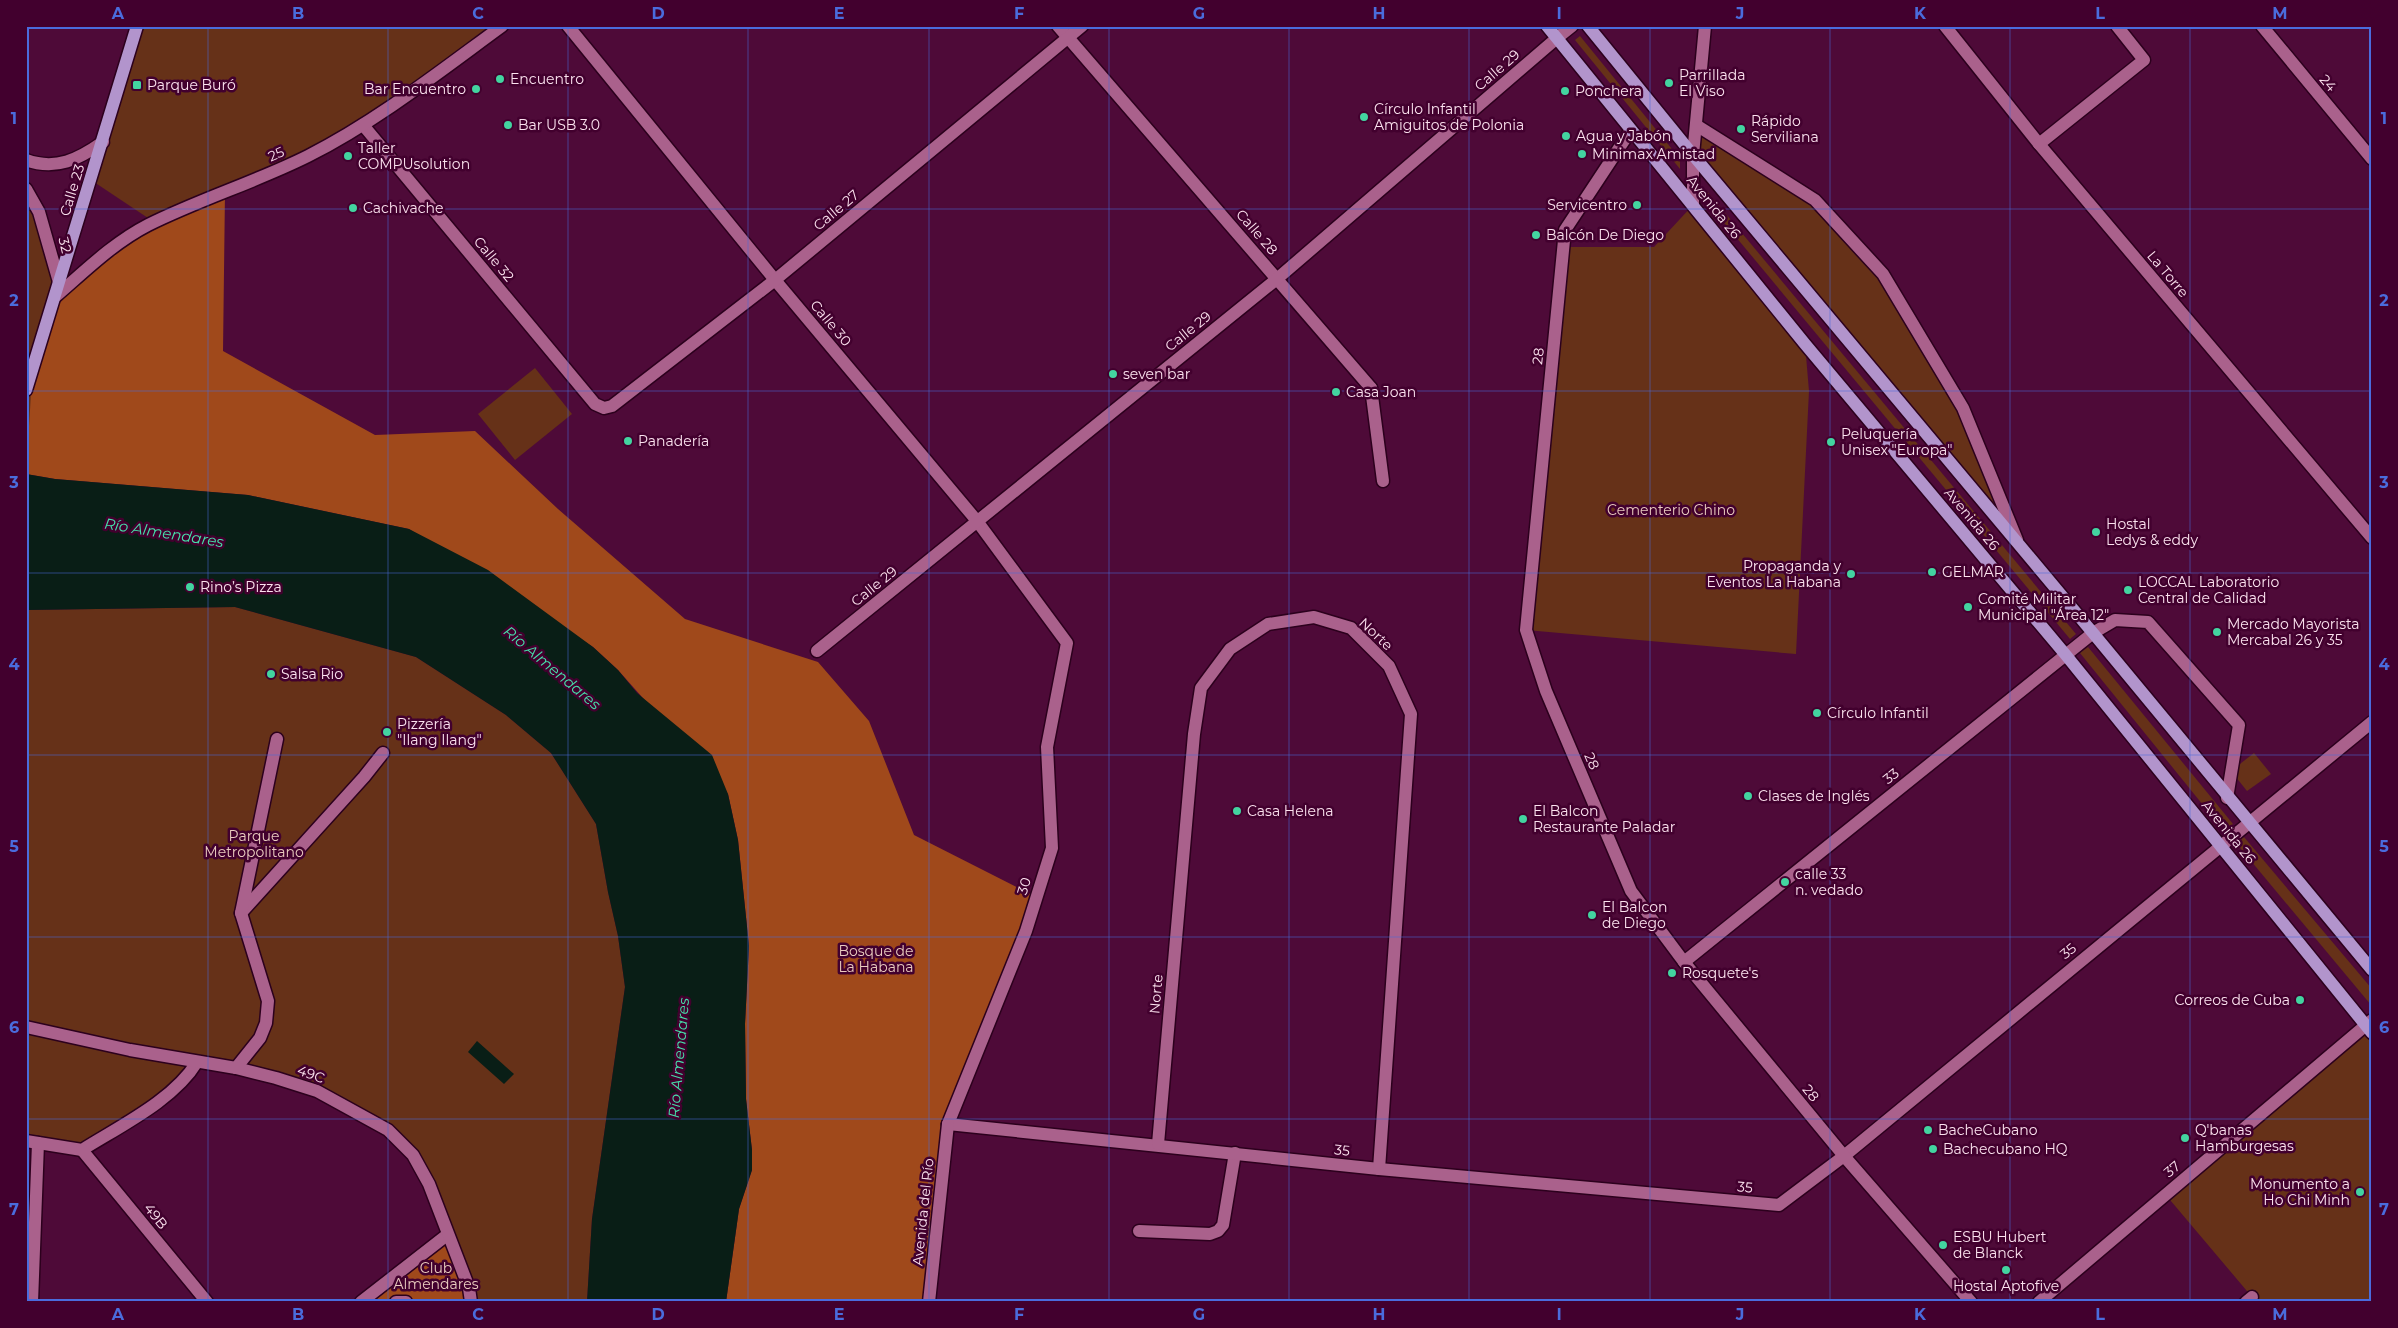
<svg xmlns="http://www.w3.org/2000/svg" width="2398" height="1328" viewBox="0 0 2398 1328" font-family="Montserrat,sans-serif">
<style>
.green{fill:#663118}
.forest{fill:#a0491b}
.water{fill:#091e16}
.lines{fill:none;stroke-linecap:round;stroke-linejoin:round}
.service-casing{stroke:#2c001d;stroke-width:15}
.minor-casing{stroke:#2c001d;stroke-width:15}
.tertiary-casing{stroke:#2c001d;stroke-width:15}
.secondary-casing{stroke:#2c001d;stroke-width:15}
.primary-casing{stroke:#2c001d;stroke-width:15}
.service{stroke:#aa618c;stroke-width:12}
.minor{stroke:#aa618c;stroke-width:12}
.tertiary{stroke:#aa618c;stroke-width:12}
.secondary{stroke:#aa618c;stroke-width:12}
.primary{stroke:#b294cc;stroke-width:12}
.grid{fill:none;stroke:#4a6cdd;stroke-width:1;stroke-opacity:0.55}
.poi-dot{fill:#43d4a0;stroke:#42002e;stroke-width:2}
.labels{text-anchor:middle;stroke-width:5;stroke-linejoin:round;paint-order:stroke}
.street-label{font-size:14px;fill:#fce2ef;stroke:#42002e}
.poi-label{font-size:14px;fill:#fce2ef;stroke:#42002e;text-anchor:start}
.park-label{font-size:14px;fill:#eaccbf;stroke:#42002e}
.water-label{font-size:15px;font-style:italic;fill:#46e4ac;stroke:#42002e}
.neatline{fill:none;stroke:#4a6cdd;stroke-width:2}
.grid-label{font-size:16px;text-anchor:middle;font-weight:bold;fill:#4a6cdd}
</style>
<rect width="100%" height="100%" fill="#4e0a38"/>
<g class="green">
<path d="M137,26h365l-139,99 -209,97 -63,-42z"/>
<path d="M1580,36l100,123v10l-105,-129z"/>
<path d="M1696,125l119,75 68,74 80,134 56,137 -326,-390z"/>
<path d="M26,189l33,93 -33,175z"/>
<path d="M1706,190l370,444 -6,5 -364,-438z"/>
<path d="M1693,205l112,139 4,47 -13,263 -270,-24 40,-383h88z"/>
<path d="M535,368l37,46 -57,46 -37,-46z"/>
<path d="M235,607l181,50 90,58 45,38 45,71 12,68 10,44 7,51 -33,232 -5,83h-116l-42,-118 -41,-54 -71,-39 -120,-29 -21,26 -94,62 -56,-9v-531z"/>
<path d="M2088,647l145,177 -9,7 -144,-178z"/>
<path d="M2254,753l17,21 -24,17 -16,-20z"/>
<path d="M2244,837l128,152 -1,16 -135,-162z"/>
<path d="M2366,1026l6,7v269h-126l6,-5 -87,-103z"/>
</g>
<g class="forest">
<path d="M225,192l-2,159 152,84 100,-4 83,78 127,110 133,43 51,59 45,114 122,62 -88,227 -19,178h-203l13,-93 13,-39v-20l-6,-51 -1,-75 4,-78 -11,-106 -10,-46 -110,-124 -25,-23 -184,-118 -161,-34 -193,-16 -29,-5 7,-112 23,-66 45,-40z"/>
<path d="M447,1235l24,67h-110z"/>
</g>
<g class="water">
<path d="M26,474l29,5 193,16 161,34 79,41 105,77 25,23 19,23 75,62 16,39 10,46 11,106 -4,78 1,75 6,51v20l-13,39 -13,93h-139l5,-83 33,-232 -7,-51 -10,-44 -12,-68 -45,-71 -45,-38 -90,-58 -181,-50 -209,3z"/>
<path d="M477,1041l37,33 -10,10 -36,-32z"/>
</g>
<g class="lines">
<defs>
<g id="service">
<path d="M1696,125l119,75 68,74 80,134 54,132"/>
<path d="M2039,144l105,-84 -27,-34"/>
<path d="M1371,388l12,93"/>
<path d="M2093,633l22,-13 33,2 91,103 -12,73"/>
<path d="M241,913l123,-136 19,-24"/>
<path d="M236,1068l24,-30 6,-15 2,-22 -27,-88 36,-174"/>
<path d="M1139,1231l71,3 8,-3 5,-6 12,-72"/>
<path d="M32,1302l6,-159"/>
<path d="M2246,1302l6,-5"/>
</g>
<g id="minor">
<path d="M568,26l207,254 202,241 90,122 -20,104 5,101 -26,83 -78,193 431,45 400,36 65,-49 528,-434"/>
<path d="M1058,26l313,362"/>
<path d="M1945,26l94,118 333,394"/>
<path d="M2262,26l110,133"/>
<path d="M363,125l232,279 9,4 8,-2 163,-126 307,-254"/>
<path d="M1631,130l-66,100 -39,400 20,61 85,200 53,71 160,194 127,146"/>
<path d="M26,160c30,11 53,-1 77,-18"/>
<path d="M26,189l13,23 20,70"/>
<path d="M817,651l461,-373 279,-240"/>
<path d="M1684,962l409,-329"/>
<path d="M26,1141l56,9c38,-24 92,-50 115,-88"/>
<path d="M1158,1144l36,-410 7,-46 29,-39 38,-25 46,-7 37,11 38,38 22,48 -32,455"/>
<path d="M82,1150l125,152"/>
<path d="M361,1302l86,-67"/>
<path d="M396,1302h10"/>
<path d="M2039,1302l333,-282"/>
</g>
<g id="tertiary">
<path d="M26,1027l104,23 106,18 40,10 41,13 71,39 25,25 16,29 40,104 2,14"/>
<path d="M929,1302l19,-178"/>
</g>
<g id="secondary">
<path d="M1557,38l15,-12"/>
<path d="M1693,205v-50l12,-129"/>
<path d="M56,296c29,-25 57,-53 92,-71 52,-26 108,-43 160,-69 69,-35 131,-84 194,-130"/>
</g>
<g id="primary">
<path d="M1547,26l258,318 260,310 307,379"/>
<path d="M1588,26l105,129 400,478 279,337"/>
<path d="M26,390l111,-364"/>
</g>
</defs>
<use href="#service" class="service-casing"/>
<use href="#minor" class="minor-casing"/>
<use href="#tertiary" class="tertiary-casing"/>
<use href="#secondary" class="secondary-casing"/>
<use href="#primary" class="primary-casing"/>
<use href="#service" class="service"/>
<use href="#minor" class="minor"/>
<use href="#tertiary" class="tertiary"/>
<use href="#secondary" class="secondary"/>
<use href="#primary" class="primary"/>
</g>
<path class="grid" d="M208,26v1276M388,26v1276M568,26v1276M748,26v1276M929,26v1276M1109,26v1276M1289,26v1276M1469,26v1276M1650,26v1276M1830,26v1276M2010,26v1276M2190,26v1276M26,209h2346M26,391h2346M26,573h2346M26,755h2346M26,937h2346M26,1119h2346"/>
<g class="poi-dot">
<circle cx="500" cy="79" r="5"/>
<circle cx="1669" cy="83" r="5"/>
<rect x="132" y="80" width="10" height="10" rx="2.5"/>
<circle cx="476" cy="89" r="5"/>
<circle cx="1565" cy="91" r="5"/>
<circle cx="1364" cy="117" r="5"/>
<circle cx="508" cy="125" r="5"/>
<circle cx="1741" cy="129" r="5"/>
<circle cx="1566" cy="136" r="5"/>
<circle cx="1582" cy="154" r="5"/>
<circle cx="348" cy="156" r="5"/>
<circle cx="1637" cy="205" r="5"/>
<circle cx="353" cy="208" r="5"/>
<circle cx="1536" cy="235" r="5"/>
<circle cx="1113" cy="374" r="5"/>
<circle cx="1336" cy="392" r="5"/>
<circle cx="628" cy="441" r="5"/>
<circle cx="1831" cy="442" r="5"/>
<circle cx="2096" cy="532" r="5"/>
<circle cx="1932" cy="572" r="5"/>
<circle cx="1851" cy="574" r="5"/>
<circle cx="190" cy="587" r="5"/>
<circle cx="2128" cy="590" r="5"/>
<circle cx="1968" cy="607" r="5"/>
<circle cx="2217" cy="632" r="5"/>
<circle cx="271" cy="674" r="5"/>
<circle cx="1817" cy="713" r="5"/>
<circle cx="387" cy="732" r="5"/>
<circle cx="1748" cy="796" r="5"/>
<circle cx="1237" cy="811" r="5"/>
<circle cx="1523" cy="819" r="5"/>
<circle cx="1785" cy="882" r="5"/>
<circle cx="1592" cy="915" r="5"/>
<circle cx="1672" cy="973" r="5"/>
<circle cx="2300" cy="1000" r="5"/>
<circle cx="1928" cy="1130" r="5"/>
<circle cx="2185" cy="1138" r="5"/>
<circle cx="1933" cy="1149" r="5"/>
<circle cx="2360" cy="1192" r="5"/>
<circle cx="1943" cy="1245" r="5"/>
<circle cx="2006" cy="1270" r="5"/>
</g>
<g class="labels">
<g class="street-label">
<text transform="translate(1497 70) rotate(-41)" y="5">Calle 29</text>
<text transform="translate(2328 83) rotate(50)" y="5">24</text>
<text transform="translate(276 154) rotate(-23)" y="5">25</text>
<text transform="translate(72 190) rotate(-73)" y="5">Calle 23</text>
<text transform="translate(1714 207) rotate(51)" y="5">Avenida 26</text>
<text transform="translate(836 210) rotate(-40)" y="5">Calle 27</text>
<text transform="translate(1257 232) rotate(49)" y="5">Calle 28</text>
<text transform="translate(65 245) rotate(76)" y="5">32</text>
<text transform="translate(494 259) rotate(50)" y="5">Calle 32</text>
<text transform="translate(2168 274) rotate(50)" y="5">La Torre</text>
<text transform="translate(831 323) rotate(50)" y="5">Calle 30</text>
<text transform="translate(1188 331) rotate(-39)" y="5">Calle 29</text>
<text transform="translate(1538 356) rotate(-84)" y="5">28</text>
<text transform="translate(1972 519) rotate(50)" y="5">Avenida 26</text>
<text transform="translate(874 586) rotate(-39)" y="5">Calle 29</text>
<text transform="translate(1376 634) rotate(43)" y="5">Norte</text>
<text transform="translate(1592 761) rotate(67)" y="5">28</text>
<text transform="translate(1891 776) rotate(-39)" y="5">33</text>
<text transform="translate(2229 832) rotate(51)" y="5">Avenida 26</text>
<text transform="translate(1024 886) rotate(-73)" y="5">30</text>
<text transform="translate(2068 951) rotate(-40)" y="5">35</text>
<text transform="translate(1156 994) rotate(-85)" y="5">Norte</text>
<text transform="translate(311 1074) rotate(20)" y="5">49C</text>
<text transform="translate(1811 1093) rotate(51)" y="5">28</text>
<text transform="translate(1342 1150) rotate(6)" y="5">35</text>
<text transform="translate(2172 1169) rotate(-40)" y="5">37</text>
<text transform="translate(1745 1187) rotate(5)" y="5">35</text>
<text transform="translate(923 1212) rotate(-84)" y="5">Avenida del Río</text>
<text transform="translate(156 1216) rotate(51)" y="5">49B</text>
</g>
<g class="poi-label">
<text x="1679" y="80">Parrillada<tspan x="1679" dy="16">El Viso</tspan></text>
<text x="510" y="84">Encuentro</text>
<text x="147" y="90">Parque Buró</text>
<text x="466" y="94" text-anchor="end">Bar Encuentro</text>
<text x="1575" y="96">Ponchera</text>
<text x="1374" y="114">Círculo Infantil<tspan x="1374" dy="16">Amiguitos de Polonia</tspan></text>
<text x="1751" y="126">Rápido<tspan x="1751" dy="16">Serviliana</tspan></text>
<text x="518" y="130">Bar USB 3.0</text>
<text x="1576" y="141">Agua y Jabón</text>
<text x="358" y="153">Taller<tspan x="358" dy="16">COMPUsolution</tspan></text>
<text x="1592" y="159">Minimax Amistad</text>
<text x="1627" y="210" text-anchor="end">Servicentro</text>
<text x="363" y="213">Cachivache</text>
<text x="1546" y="240">Balcón De Diego</text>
<text x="1123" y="379">seven bar</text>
<text x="1346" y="397">Casa Joan</text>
<text x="1841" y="439">Peluquería<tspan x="1841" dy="16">Unisex "Europa"</tspan></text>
<text x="638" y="446">Panadería</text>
<text x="2106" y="529">Hostal<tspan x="2106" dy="16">Ledys &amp; eddy</tspan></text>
<text x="1841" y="571" text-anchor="end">Propaganda y<tspan x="1841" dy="16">Eventos La Habana</tspan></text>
<text x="1942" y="577">GELMAR</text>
<text x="2138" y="587">LOCCAL Laboratorio<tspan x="2138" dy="16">Central de Calidad</tspan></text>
<text x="200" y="592">Rino’s Pizza</text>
<text x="1978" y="604">Comité Militar<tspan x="1978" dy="16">Municipal "Área 12"</tspan></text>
<text x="2227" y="629">Mercado Mayorista<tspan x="2227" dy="16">Mercabal 26 y 35</tspan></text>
<text x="281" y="679">Salsa Rio</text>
<text x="1827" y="718">Círculo Infantil</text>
<text x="397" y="729">Pizzería<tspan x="397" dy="16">"Ilang Ilang"</tspan></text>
<text x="1758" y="801">Clases de Inglés</text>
<text x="1247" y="816">Casa Helena</text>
<text x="1533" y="816">El Balcon<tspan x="1533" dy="16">Restaurante Paladar</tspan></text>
<text x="1795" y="879">calle 33<tspan x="1795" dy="16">n. vedado</tspan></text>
<text x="1602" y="912">El Balcon<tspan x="1602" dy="16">de Diego</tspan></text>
<text x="1682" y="978">Rosquete's</text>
<text x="2290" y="1005" text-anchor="end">Correos de Cuba</text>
<text x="1938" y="1135">BacheCubano</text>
<text x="2195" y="1135">Q'banas<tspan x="2195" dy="16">Hamburgesas</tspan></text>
<text x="1943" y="1154">Bachecubano HQ</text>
<text x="2350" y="1189" text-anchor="end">Monumento a<tspan x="2350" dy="16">Ho Chi Minh</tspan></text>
<text x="1953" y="1242">ESBU Hubert<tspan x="1953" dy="16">de Blanck</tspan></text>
<text x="2006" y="1291" text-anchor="middle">Hostal Aptofive</text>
</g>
<g class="park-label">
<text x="1671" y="515">Cementerio Chino</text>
<text x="254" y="841">Parque<tspan x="254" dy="16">Metropolitano</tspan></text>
<text x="876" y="956">Bosque de<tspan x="876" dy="16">La Habana</tspan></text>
<text x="436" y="1273">Club<tspan x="436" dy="16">Almendares</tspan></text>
</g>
<g class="water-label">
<text transform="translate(164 533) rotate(9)" y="5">Río Almendares</text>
<text transform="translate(552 668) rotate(40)" y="5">Río Almendares</text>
<text transform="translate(679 1058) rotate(-85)" y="5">Río Almendares</text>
</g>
</g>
<rect width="2398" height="1328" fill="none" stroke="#42002e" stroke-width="55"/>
<rect x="28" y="28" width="2342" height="1272" class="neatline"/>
<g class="grid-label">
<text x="118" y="19">A</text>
<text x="298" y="19">B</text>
<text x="478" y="19">C</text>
<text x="658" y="19">D</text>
<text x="839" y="19">E</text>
<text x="1019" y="19">F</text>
<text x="1199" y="19">G</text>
<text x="1379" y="19">H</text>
<text x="1559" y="19">I</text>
<text x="1740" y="19">J</text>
<text x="1920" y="19">K</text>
<text x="2100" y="19">L</text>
<text x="2280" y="19">M</text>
<text x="14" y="124">1</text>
<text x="2384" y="124">1</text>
<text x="14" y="306">2</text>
<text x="2384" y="306">2</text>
<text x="14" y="488">3</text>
<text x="2384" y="488">3</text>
<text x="14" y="670">4</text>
<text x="2384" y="670">4</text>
<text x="14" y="852">5</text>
<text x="2384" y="852">5</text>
<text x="14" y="1033">6</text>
<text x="2384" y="1033">6</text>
<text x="14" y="1215">7</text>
<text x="2384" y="1215">7</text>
<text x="118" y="1320">A</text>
<text x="298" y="1320">B</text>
<text x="478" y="1320">C</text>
<text x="658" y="1320">D</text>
<text x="839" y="1320">E</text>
<text x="1019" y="1320">F</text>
<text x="1199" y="1320">G</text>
<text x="1379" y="1320">H</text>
<text x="1559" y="1320">I</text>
<text x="1740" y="1320">J</text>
<text x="1920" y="1320">K</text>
<text x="2100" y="1320">L</text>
<text x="2280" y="1320">M</text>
</g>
</svg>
